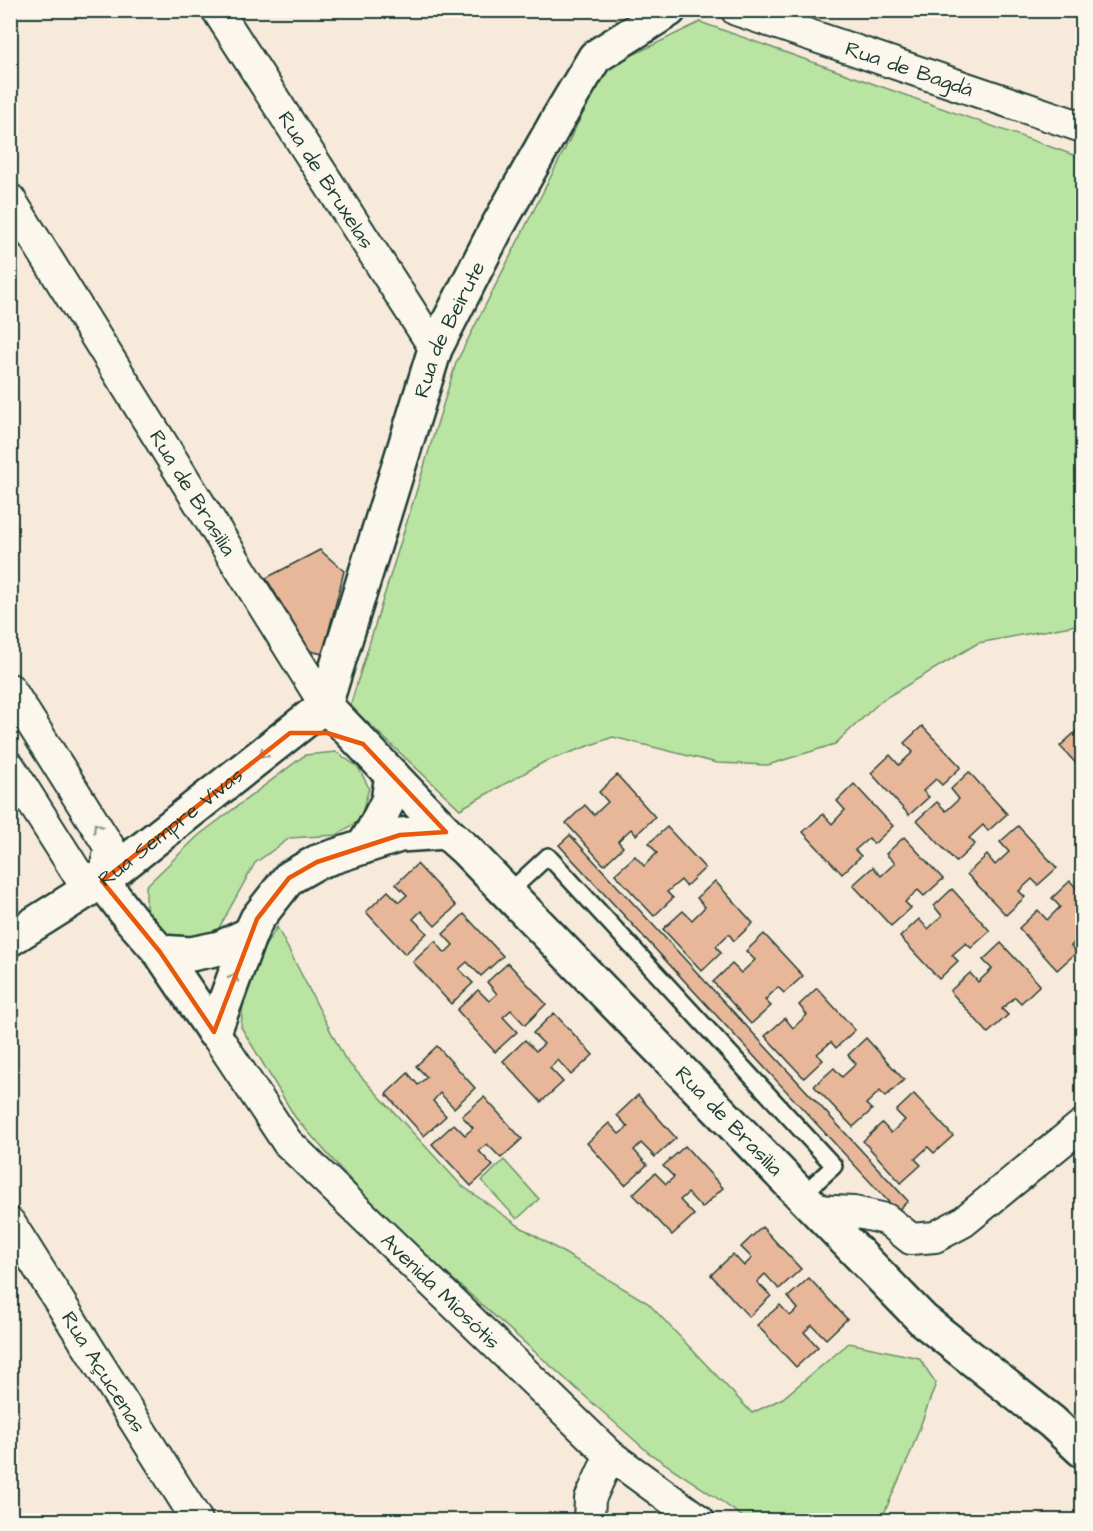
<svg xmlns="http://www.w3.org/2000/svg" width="1093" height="1531" viewBox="0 0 1093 1531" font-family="'Architects Daughter',sans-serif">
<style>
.green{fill:#bae4a1;stroke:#6c906a;stroke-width:1.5}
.building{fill:#e8b799;stroke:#1f3d34;stroke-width:1.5}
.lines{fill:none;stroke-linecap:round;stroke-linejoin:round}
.service-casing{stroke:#1f3d34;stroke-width:20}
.minor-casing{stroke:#1f3d34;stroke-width:34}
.tertiary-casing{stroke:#1f3d34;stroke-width:38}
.service{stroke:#fbf7ec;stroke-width:15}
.minor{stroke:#fbf7ec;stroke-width:30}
.tertiary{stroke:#fbf7ec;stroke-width:33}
.oneway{stroke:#8d9a90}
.marked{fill:none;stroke:#e8590c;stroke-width:4.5;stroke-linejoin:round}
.labels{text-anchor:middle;stroke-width:5;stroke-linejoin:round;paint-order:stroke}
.street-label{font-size:21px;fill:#1f3d34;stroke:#fbf7ec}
</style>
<rect width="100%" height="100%" fill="#f7eadb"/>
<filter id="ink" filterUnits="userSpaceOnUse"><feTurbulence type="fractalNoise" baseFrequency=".0167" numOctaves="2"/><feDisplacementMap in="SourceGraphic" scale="12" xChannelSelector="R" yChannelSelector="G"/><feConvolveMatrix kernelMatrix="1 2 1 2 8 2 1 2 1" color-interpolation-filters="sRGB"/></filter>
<g filter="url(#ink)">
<g class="green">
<path d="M700,22l382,136v466l-104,19 -96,57 -47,44 -67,21 -51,-2 -104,-26 -69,25 -84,47 -110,-103 106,-343 150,-295z"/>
<path d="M336,752l22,15 11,21 -9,32 -23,15 -47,3 -35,25 -40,72 -26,14 -30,-16 -13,-22v-25l53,-51 106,-80z"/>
<path d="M277,927l68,132 116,126 58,41 129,77 104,110 31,-15 66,-55 70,15 17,25 -27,74 -28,63h-134l-33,-24 -65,-43 -265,-235 -89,-101 -54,-90 4,-49z"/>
<path d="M504,1160l35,39 -22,20 -35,-38z"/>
</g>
<g class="building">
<path d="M320,550l24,21 -21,83 -13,-3 -44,-73z"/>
<path d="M922,726l39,41 -19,18 -6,-6 -13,12 6,6 -20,18 -38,-42 19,-18 9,10 14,-13 -9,-9z"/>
<path d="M1080,728l2,3v39l-22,-24z"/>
<path d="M969,772l38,42 -19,17 -5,-6 -14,13 6,6 -19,18 -39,-42 20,-18 9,9 13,-12 -8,-10z"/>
<path d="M617,775l38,42 -19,18 -5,-6 -13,12 5,6 -19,18 -38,-42 19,-18 9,10 14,-13 -9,-10z"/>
<path d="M854,784l39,42 -19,18 -5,-6 -14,12 6,6 -19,18 -39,-42 20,-18 9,10 13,-14 -8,-9z"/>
<path d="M1018,826l39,42 -19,17 -6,-6 -13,12 6,6 -19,18 -39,-41 20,-19 8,10 14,-13 -9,-10z"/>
<path d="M667,827l38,41 -19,18 -5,-6 -14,12 6,6 -19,18 -39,-42 20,-18 9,10 13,-13 -8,-10z"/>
<path d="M570,835l338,366 -11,10 -338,-366z"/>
<path d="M904,837l39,42 -19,17 -6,-6 -13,12 6,6 -20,18 -38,-41 20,-18 8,9 14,-13 -9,-9z"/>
<path d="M417,864l39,42 -21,20 -14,-15 -8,8 14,14 -22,21 -39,-42 22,-21 11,11 8,-7 -11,-11z"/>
<path d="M715,881l38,42 -19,18 -5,-7 -13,12 5,7 -19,18 -39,-42 20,-18 9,9 13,-13 -8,-9z"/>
<path d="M1070,881l12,13v41l-11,11 6,6 -20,18 -38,-42 19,-18 9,10 13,-13 -8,-9z"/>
<path d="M952,889l38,42 -19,17 -5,-5 -14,12 6,6 -19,18 -39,-42 19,-18 9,10 14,-13 -8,-10z"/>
<path d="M464,914l39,42 -22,20 -14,-14 -8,7 14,14 -22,21 -38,-42 22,-21 10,12 8,-8 -10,-11z"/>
<path d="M764,934l39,42 -19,17 -6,-6 -13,13 6,6 -20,18 -38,-42 19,-18 9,9 14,-13 -9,-9z"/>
<path d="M1001,943l39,42 -19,18 -6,-6 -13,12 6,6 -20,18 -38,-42 20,-18 8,9 14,-13 -9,-9z"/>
<path d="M508,963l38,41 -21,21 -14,-15 -8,7 14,15 -22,20 -38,-42 21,-20 11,11 8,-7 -10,-12z"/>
<path d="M817,988l38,42 -19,18 -5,-6 -14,12 6,6 -19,18 -39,-42 20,-18 8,10 14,-13 -8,-10z"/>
<path d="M554,1013l39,42 -22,20 -13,-15 -8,8 13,14 -22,20 -38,-41 22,-21 11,11 8,-7 -11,-11z"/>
<path d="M866,1038l38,42 -19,17 -5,-6 -14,13 6,6 -19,17 -39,-41 20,-18 8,9 14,-13 -8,-9z"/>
<path d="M437,1046l38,42 -21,20 -14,-15 -7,8 13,15 -22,20 -38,-42 22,-21 10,12 9,-8 -11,-11z"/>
<path d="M914,1094l39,42 -19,17 -6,-6 -13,12 6,6 -20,18 -38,-42 19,-18 9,10 14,-13 -9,-9z"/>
<path d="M638,1095l38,43 -21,19 -14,-14 -7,7 13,15 -22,20 -38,-42 22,-20 10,11 9,-7 -11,-12z"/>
<path d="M484,1097l38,42 -21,19 -14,-14 -8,7 14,15 -22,20 -39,-42 22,-20 11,11 8,-7 -11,-12z"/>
<path d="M685,1146l38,42 -21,20 -14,-15 -8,7 14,15 -22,20 -39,-41 22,-21 11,11 8,-7 -11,-11z"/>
<path d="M762,1227l39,42 -22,20 -14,-15 -8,8 14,14 -22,21 -38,-42 22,-21 11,12 8,-8 -11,-11z"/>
<path d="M809,1278l38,41 -21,20 -14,-14 -8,7 14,15 -22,20 -39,-42 23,-20 10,11 8,-7 -10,-12z"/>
</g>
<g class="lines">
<defs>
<path id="service" d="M507,894l41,-38 286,310 -33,30"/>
<g id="minor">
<path id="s1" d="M217,10l218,339"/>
<path id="s2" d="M736,10l346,117"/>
<path id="s3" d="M10,199l315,506"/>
<path d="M10,689l100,159 -8,33 -23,-5 -69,-109"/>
<path id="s4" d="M214,1032l73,110 323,313 89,65"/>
<path d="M815,1210l39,2 32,7 25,20 24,-2 28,-15 119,-97"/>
<path id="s5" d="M10,1223l187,297"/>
<path d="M589,1520l1,-21 20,-44"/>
</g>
<g id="tertiary">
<path id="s6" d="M325,705l121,127 20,18 457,470 129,102 30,28"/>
<path id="s7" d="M325,705l110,-356 60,-118 63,-112 37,-62 74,-47"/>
<path d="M363,847l11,-18 14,-28 4,-26"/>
<path d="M102,881l28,37 30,34 54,80"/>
<path id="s8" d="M10,939l92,-58 223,-176"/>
<path d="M160,952l31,2 29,-6 30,-14"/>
<path d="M214,1032l36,-98 7,-15 32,-41 28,-16 83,-27 46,-3"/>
</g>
</defs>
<use href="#service" class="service-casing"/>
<use href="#minor" class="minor-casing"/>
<use href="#tertiary" class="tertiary-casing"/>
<use href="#service" class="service"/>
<use href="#minor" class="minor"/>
<use href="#tertiary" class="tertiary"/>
</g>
<defs><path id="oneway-chevron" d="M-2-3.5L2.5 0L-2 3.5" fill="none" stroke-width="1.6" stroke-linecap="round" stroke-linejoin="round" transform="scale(1.5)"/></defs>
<g class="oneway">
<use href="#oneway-chevron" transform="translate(263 754) rotate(142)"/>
<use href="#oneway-chevron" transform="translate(97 827) rotate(-122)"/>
<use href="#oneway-chevron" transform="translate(234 977) rotate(-70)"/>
</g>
</g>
<path class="marked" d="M290,733h37l36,11 83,88 -46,3 -83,27 -28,16 -32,41 -43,113 -54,-80 -58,-71z"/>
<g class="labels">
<g class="street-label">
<text dy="7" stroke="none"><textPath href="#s2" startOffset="183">Rua de Bagdá</textPath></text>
<text dy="7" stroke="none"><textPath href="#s1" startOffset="202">Rua de Bruxelas</textPath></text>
<text dy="7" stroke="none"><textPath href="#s7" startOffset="396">Rua de Beirute</textPath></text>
<text dy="7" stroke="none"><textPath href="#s3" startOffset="346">Rua de Brasilia</textPath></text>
<text dy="7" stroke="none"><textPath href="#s8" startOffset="196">Rua Sempre Vivas</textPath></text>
<text dy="7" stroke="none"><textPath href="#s6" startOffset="580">Rua de Brasilia</textPath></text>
<text dy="7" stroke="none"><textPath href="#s4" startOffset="346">Avenida Miosótis</textPath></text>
<text dy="7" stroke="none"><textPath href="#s5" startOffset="176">Rua Açucenas</textPath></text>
</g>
</g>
<rect width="1093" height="1531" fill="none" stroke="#fbf7ec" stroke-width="36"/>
<rect x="18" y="18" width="1057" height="1495" fill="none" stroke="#1f3d34" stroke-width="2" filter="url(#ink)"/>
</svg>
